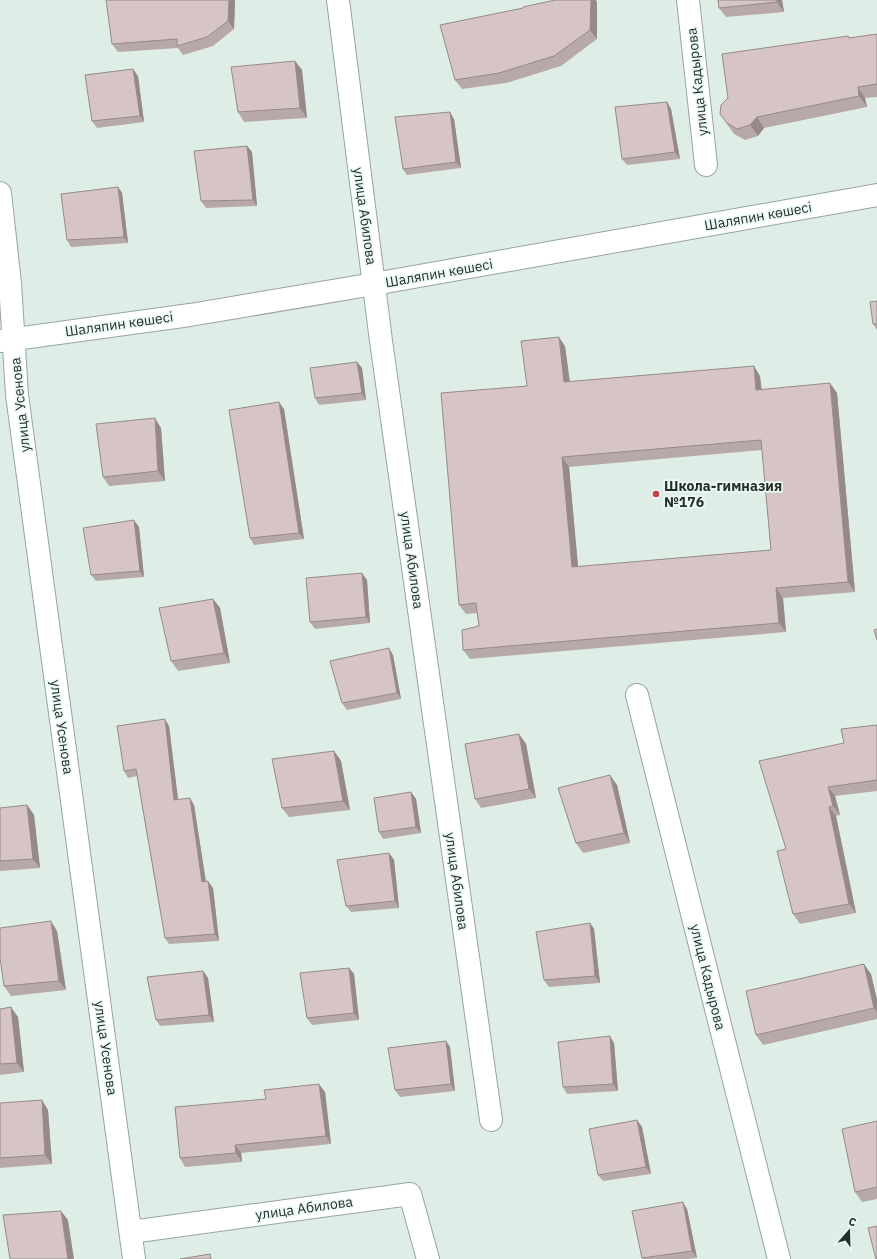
<svg xmlns="http://www.w3.org/2000/svg" width="877" height="1259" viewBox="0 0 877 1259" font-family="'IBM Plex Sans',sans-serif">
<style>
.lines{fill:none;stroke-linecap:round;stroke-linejoin:round}
.minor-casing{stroke:#96a59e;stroke-width:24}
.secondary-casing{stroke:#96a59e;stroke-width:24}
.minor{stroke:#fff;stroke-width:22}
.secondary{stroke:#fff;stroke-width:22}
.wall{fill:#b8a9a9;fill-rule:evenodd}
.shaded-wall{fill:#968a89}
.building{fill:#d6c5c4;stroke:#968a89;fill-rule:evenodd}
.poi-dot{fill:#cc3d45;stroke:#ebfbf4;stroke-width:1.5}
.labels{text-anchor:middle;stroke-width:3.5;stroke-linejoin:round;paint-order:stroke}
.street-label{font-size:14px;fill:#282e2b;stroke:#ebfbf4}
.poi-label{font-size:14px;font-weight:bold;fill:#282e2b;stroke:#ebfbf4;text-anchor:start}
</style>
<rect width="100%" height="100%" fill="#deeee7"/>
<g class="lines">
<defs>
<g id="minor">
<path d="M338,0l43,341 110,779"/>
<path d="M688,0l18,165"/>
<path d="M0,193l10,90 7,112 117,864"/>
<path d="M637,695l142,564"/>
<path d="M131,1232l279,-38 18,65"/>
</g>
<path id="secondary" d="M0,341l190,-26 184,-31 503,-89"/>
</defs>
<use href="#minor" class="minor-casing"/>
<use href="#secondary" class="secondary-casing"/>
<use href="#minor" class="minor"/>
<use href="#secondary" class="secondary"/>
</g>
<g class="wall">
<path d="M235,0l-1,29 -21,17 -30,9 -5,-7 -60,4 -6,-8z"/>
<path d="M718,0h64l2,12 -58,5 -7,-9z"/>
<path d="M597,2v37l-36,27 -55,17 -44,6 -7,-9z"/>
<path d="M877,34v63l-12,1 2,9 -103,21 -6,8 -13,4 -11,-6 -14,-20 128,-78 2,2z"/>
<path d="M295,61l7,9 5,48 -63,4 -6,-10z"/>
<path d="M138,76l6,46 -47,6 -5,-7z"/>
<path d="M667,102l4,7 9,50 -53,6 -5,-6z"/>
<path d="M454,119l7,49 -54,7 -4,-6z"/>
<path d="M247,146l5,6 5,54 -51,2 -5,-7z"/>
<path d="M118,187l4,6 6,50 -57,4 -4,-7z"/>
<path d="M877,301v29l-4,-6z"/>
<path d="M565,346l5,36 190,-6 2,14 75,3 18,199 -72,6 3,34 -316,27 -7,-9 16,-24 -2,-13 -11,1 -7,-9 68,-219zM762,450l9,100 -193,17 -9,-100z"/>
<path d="M357,362l5,6 4,32 -47,5 -4,-7z"/>
<path d="M284,409l20,130 -50,6 -4,-7z"/>
<path d="M161,428l4,53 -56,5 -6,-9z"/>
<path d="M139,527l5,50 -48,4 -5,-6z"/>
<path d="M367,580l3,43 -55,6 -5,-7z"/>
<path d="M213,599l7,9 10,55 -52,8 -7,-10z"/>
<path d="M393,655l8,44 -54,11 -5,-7z"/>
<path d="M877,725v66l-42,5 5,19 -4,1 20,97 -56,11 -7,-10 -7,-65 58,-106z"/>
<path d="M169,726l9,74 16,5 12,77 7,6 6,53 -50,3 -4,-6 -28,-162 -9,2 -4,-7z"/>
<path d="M519,734l7,10 10,54 -55,10 -6,-9z"/>
<path d="M334,751l7,10 9,49 -61,7 -7,-9z"/>
<path d="M617,785l13,58 -47,10 -7,-10z"/>
<path d="M411,792l5,7 5,34 -38,6 -4,-7z"/>
<path d="M27,805l7,10 6,53 -40,3v-63z"/>
<path d="M389,853l5,7 5,48 -48,4 -5,-6z"/>
<path d="M590,923l4,6 6,54 -51,4 -5,-7z"/>
<path d="M57,931l9,59 -55,6 -7,-10z"/>
<path d="M349,968l5,6 5,46 -47,5 -5,-7z"/>
<path d="M203,971l5,7 6,44 -54,4 -4,-6z"/>
<path d="M871,974l6,26v19l-114,26 -7,-10z"/>
<path d="M0,1009l18,8 6,55 -24,3z"/>
<path d="M446,1041l4,6 5,44 -55,6 -5,-7z"/>
<path d="M614,1043l4,48 -51,3 -4,-7z"/>
<path d="M325,1092l6,52 -90,9 1,9 -57,5 -5,-9 86,-59z"/>
<path d="M0,1103l48,7 4,54 -52,4z"/>
<path d="M637,1120l5,7 9,47 -48,7 -5,-6z"/>
<path d="M877,1121v78l-15,3 -7,-10z"/>
<path d="M687,1209l10,49 -9,1h-45l-1,-1z"/>
</g>
<g class="shaded-wall">
<path d="M229,0h6l-1,29 -6,-8z"/>
<path d="M591,0h5l1,2v37l-7,-9z"/>
<path d="M777,0h5l2,12 -7,-10z"/>
<path d="M295,61l7,9 5,48 -7,-10z"/>
<path d="M133,69l5,7 6,46 -4,-6z"/>
<path d="M858,87l7,11 2,9 -8,-11z"/>
<path d="M667,102l4,7 9,50 -5,-7z"/>
<path d="M450,112l4,7 7,49 -5,-6z"/>
<path d="M757,117l7,11 -6,8 -8,-11z"/>
<path d="M247,146l5,6 5,54 -4,-6z"/>
<path d="M118,187l4,6 6,50 -4,-6z"/>
<path d="M559,337l6,9 6,46 -7,-10z"/>
<path d="M357,362l5,6 4,32 -4,-7z"/>
<path d="M754,366l6,10 2,24 -6,-10z"/>
<path d="M830,383l7,10 18,199 -7,-10z"/>
<path d="M279,402l5,7 20,130 -5,-6z"/>
<path d="M155,418l6,10 4,53 -7,-10z"/>
<path d="M562,457l7,10 10,110 -7,-10z"/>
<path d="M134,520l5,7 5,50 -4,-6z"/>
<path d="M362,573l5,7 3,43 -4,-6z"/>
<path d="M776,588l7,10 3,34 -7,-9z"/>
<path d="M213,599l7,9 10,55 -6,-10z"/>
<path d="M389,648l4,7 8,44 -4,-6z"/>
<path d="M165,719l4,7 10,81 -5,-7z"/>
<path d="M519,734l7,10 10,54 -7,-9z"/>
<path d="M334,751l7,10 9,49 -7,-9z"/>
<path d="M610,775l7,10 13,58 -6,-10z"/>
<path d="M828,787l7,9 5,19 -7,-9z"/>
<path d="M411,792l5,7 5,34 -5,-6z"/>
<path d="M190,798l4,7 13,84 -5,-7z"/>
<path d="M27,805l7,10 6,53 -7,-9z"/>
<path d="M829,807l7,9 20,97 -7,-9z"/>
<path d="M389,853l5,7 5,48 -4,-7z"/>
<path d="M208,881l5,7 6,53 -4,-7z"/>
<path d="M51,921l6,10 9,59 -7,-9z"/>
<path d="M590,923l4,6 6,54 -5,-7z"/>
<path d="M864,964l7,10 6,26v12l-3,-4z"/>
<path d="M349,968l5,6 5,46 -5,-7z"/>
<path d="M203,971l5,7 6,44 -5,-7z"/>
<path d="M11,1007l7,10 6,55 -7,-9z"/>
<path d="M610,1036l4,7 4,48 -5,-7z"/>
<path d="M446,1041l4,6 5,44 -4,-7z"/>
<path d="M319,1084l6,8 6,52 -5,-8z"/>
<path d="M42,1100l6,10 4,54 -7,-9z"/>
<path d="M637,1120l5,7 9,47 -5,-7z"/>
<path d="M235,1145l6,8 1,9 -6,-9z"/>
<path d="M683,1202l4,7 10,49 -5,-7z"/>
<path d="M61,1211l7,9 6,39h-6z"/>
</g>
<g class="building">
<path d="M106,0h123l-1,21 -21,16 -30,9v-7l-65,5z"/>
<path d="M555,0h36l-1,30 -36,26 -55,17 -44,7 -15,-55 83,-17v-1z"/>
<path d="M718,0h59v2l-58,6z"/>
<path d="M877,34v50l-19,3 1,9 -102,21 -7,8 -13,4 -10,-6 -7,-9 1,-9 7,-7 -6,-44 126,-18 1,2z"/>
<path d="M295,61l5,47 -62,4 -7,-45z"/>
<path d="M133,69l7,47 -48,5 -7,-46z"/>
<path d="M667,102l8,50 -53,7 -7,-52z"/>
<path d="M450,112l6,50 -53,7 -8,-52z"/>
<path d="M247,146l6,54 -52,1 -7,-50z"/>
<path d="M118,187l6,50 -57,3 -6,-46z"/>
<path d="M877,301v23h-4l-3,-22z"/>
<path d="M559,337l5,45 190,-16 2,24 74,-7 18,199 -72,6 3,35 -316,27 -1,-20 17,-4 -3,-23 -17,2 -18,-212 86,-7 -6,-45zM761,440l10,110 -199,17 -10,-110z"/>
<path d="M357,362l5,31 -47,5 -5,-30z"/>
<path d="M279,402l20,131 -49,5 -21,-128z"/>
<path d="M155,418l3,53 -55,6 -7,-53z"/>
<path d="M134,520l6,51 -49,4 -8,-47z"/>
<path d="M362,573l4,44 -56,5 -4,-44z"/>
<path d="M213,599l11,54 -53,8 -12,-53z"/>
<path d="M877,629v11l-3,-10z"/>
<path d="M389,648l8,45 -55,10 -12,-42z"/>
<path d="M165,719l9,81 16,-2 12,84 6,-1 7,53 -50,4 -29,-169 -12,2 -7,-45z"/>
<path d="M877,725v55l-49,7 5,19 -4,1 20,97 -56,10 -16,-63 9,-2 -27,-88 85,-18 -3,-14z"/>
<path d="M519,734l10,55 -54,10 -10,-55z"/>
<path d="M334,751l9,50 -61,7 -10,-49z"/>
<path d="M610,775l14,58 -48,10 -18,-55z"/>
<path d="M411,792l5,35 -37,5 -5,-34z"/>
<path d="M27,805l6,54 -33,2v-53z"/>
<path d="M389,853l6,48 -49,5 -9,-46z"/>
<path d="M51,921l8,60 -55,5 -4,-28v-30z"/>
<path d="M590,923l5,53 -51,4 -8,-48z"/>
<path d="M864,964l10,44 -118,27 -10,-44z"/>
<path d="M349,968l5,45 -47,5 -7,-45z"/>
<path d="M203,971l6,44 -53,5 -9,-43z"/>
<path d="M11,1007l6,56 -17,1v-55z"/>
<path d="M610,1036l3,48 -50,3 -5,-45z"/>
<path d="M446,1041l5,43 -56,6 -7,-42z"/>
<path d="M319,1084l7,52 -91,9 1,8 -56,5 -5,-51 91,-8 -2,-9z"/>
<path d="M42,1100l3,55 -45,3v-55z"/>
<path d="M637,1120l9,47 -48,8 -9,-46z"/>
<path d="M877,1121v66l-22,5 -13,-63z"/>
<path d="M683,1202l9,49 -50,7 -10,-47z"/>
<path d="M61,1211l7,48h-58l-7,-44z"/>
<path d="M877,1226v33h-1l-8,-31z"/>
<path d="M210,1254l1,5h-31z"/>
</g>
<circle class="poi-dot" cx="656" cy="494" r="4"/>
<g class="labels">
<g class="street-label">
<text transform="translate(697 82) rotate(-96)" y="5">улица Кадырова</text>
<text transform="translate(365 216) rotate(82)" y="5">улица Абилова</text>
<text transform="translate(758 216) rotate(-10)" y="5">Шаляпин көшесі</text>
<text transform="translate(439 273) rotate(-10)" y="5">Шаляпин көшесі</text>
<text transform="translate(119 324) rotate(-8)" y="5">Шаляпин көшесі</text>
<text transform="translate(20 405) rotate(-96)" y="5">улица Усенова</text>
<text transform="translate(412 560) rotate(82)" y="5">улица Абилова</text>
<text transform="translate(62 727) rotate(82)" y="5">улица Усенова</text>
<text transform="translate(457 881) rotate(82)" y="5">улица Абилова</text>
<text transform="translate(708 977) rotate(76)" y="5">улица Кадырова</text>
<text transform="translate(106 1048) rotate(82)" y="5">улица Усенова</text>
<text transform="translate(304 1208) rotate(-8)" y="5">улица Абилова</text>
</g>
<g class="poi-label">
<text x="664" y="491">Школа-гимназия<tspan x="664" dy="16">№176</tspan></text>
</g>
</g>
<g transform="translate(849 1231) rotate(20)" stroke="#ebfbf4" stroke-width="3" paint-order="stroke">
<path d="M0-3L7 15L0 10L-7 15Z" fill="#282e2b"/>
<text y="-6" font-size="11" font-weight="bold" text-anchor="middle" fill="#282e2b">С</text>
</g>
</svg>
